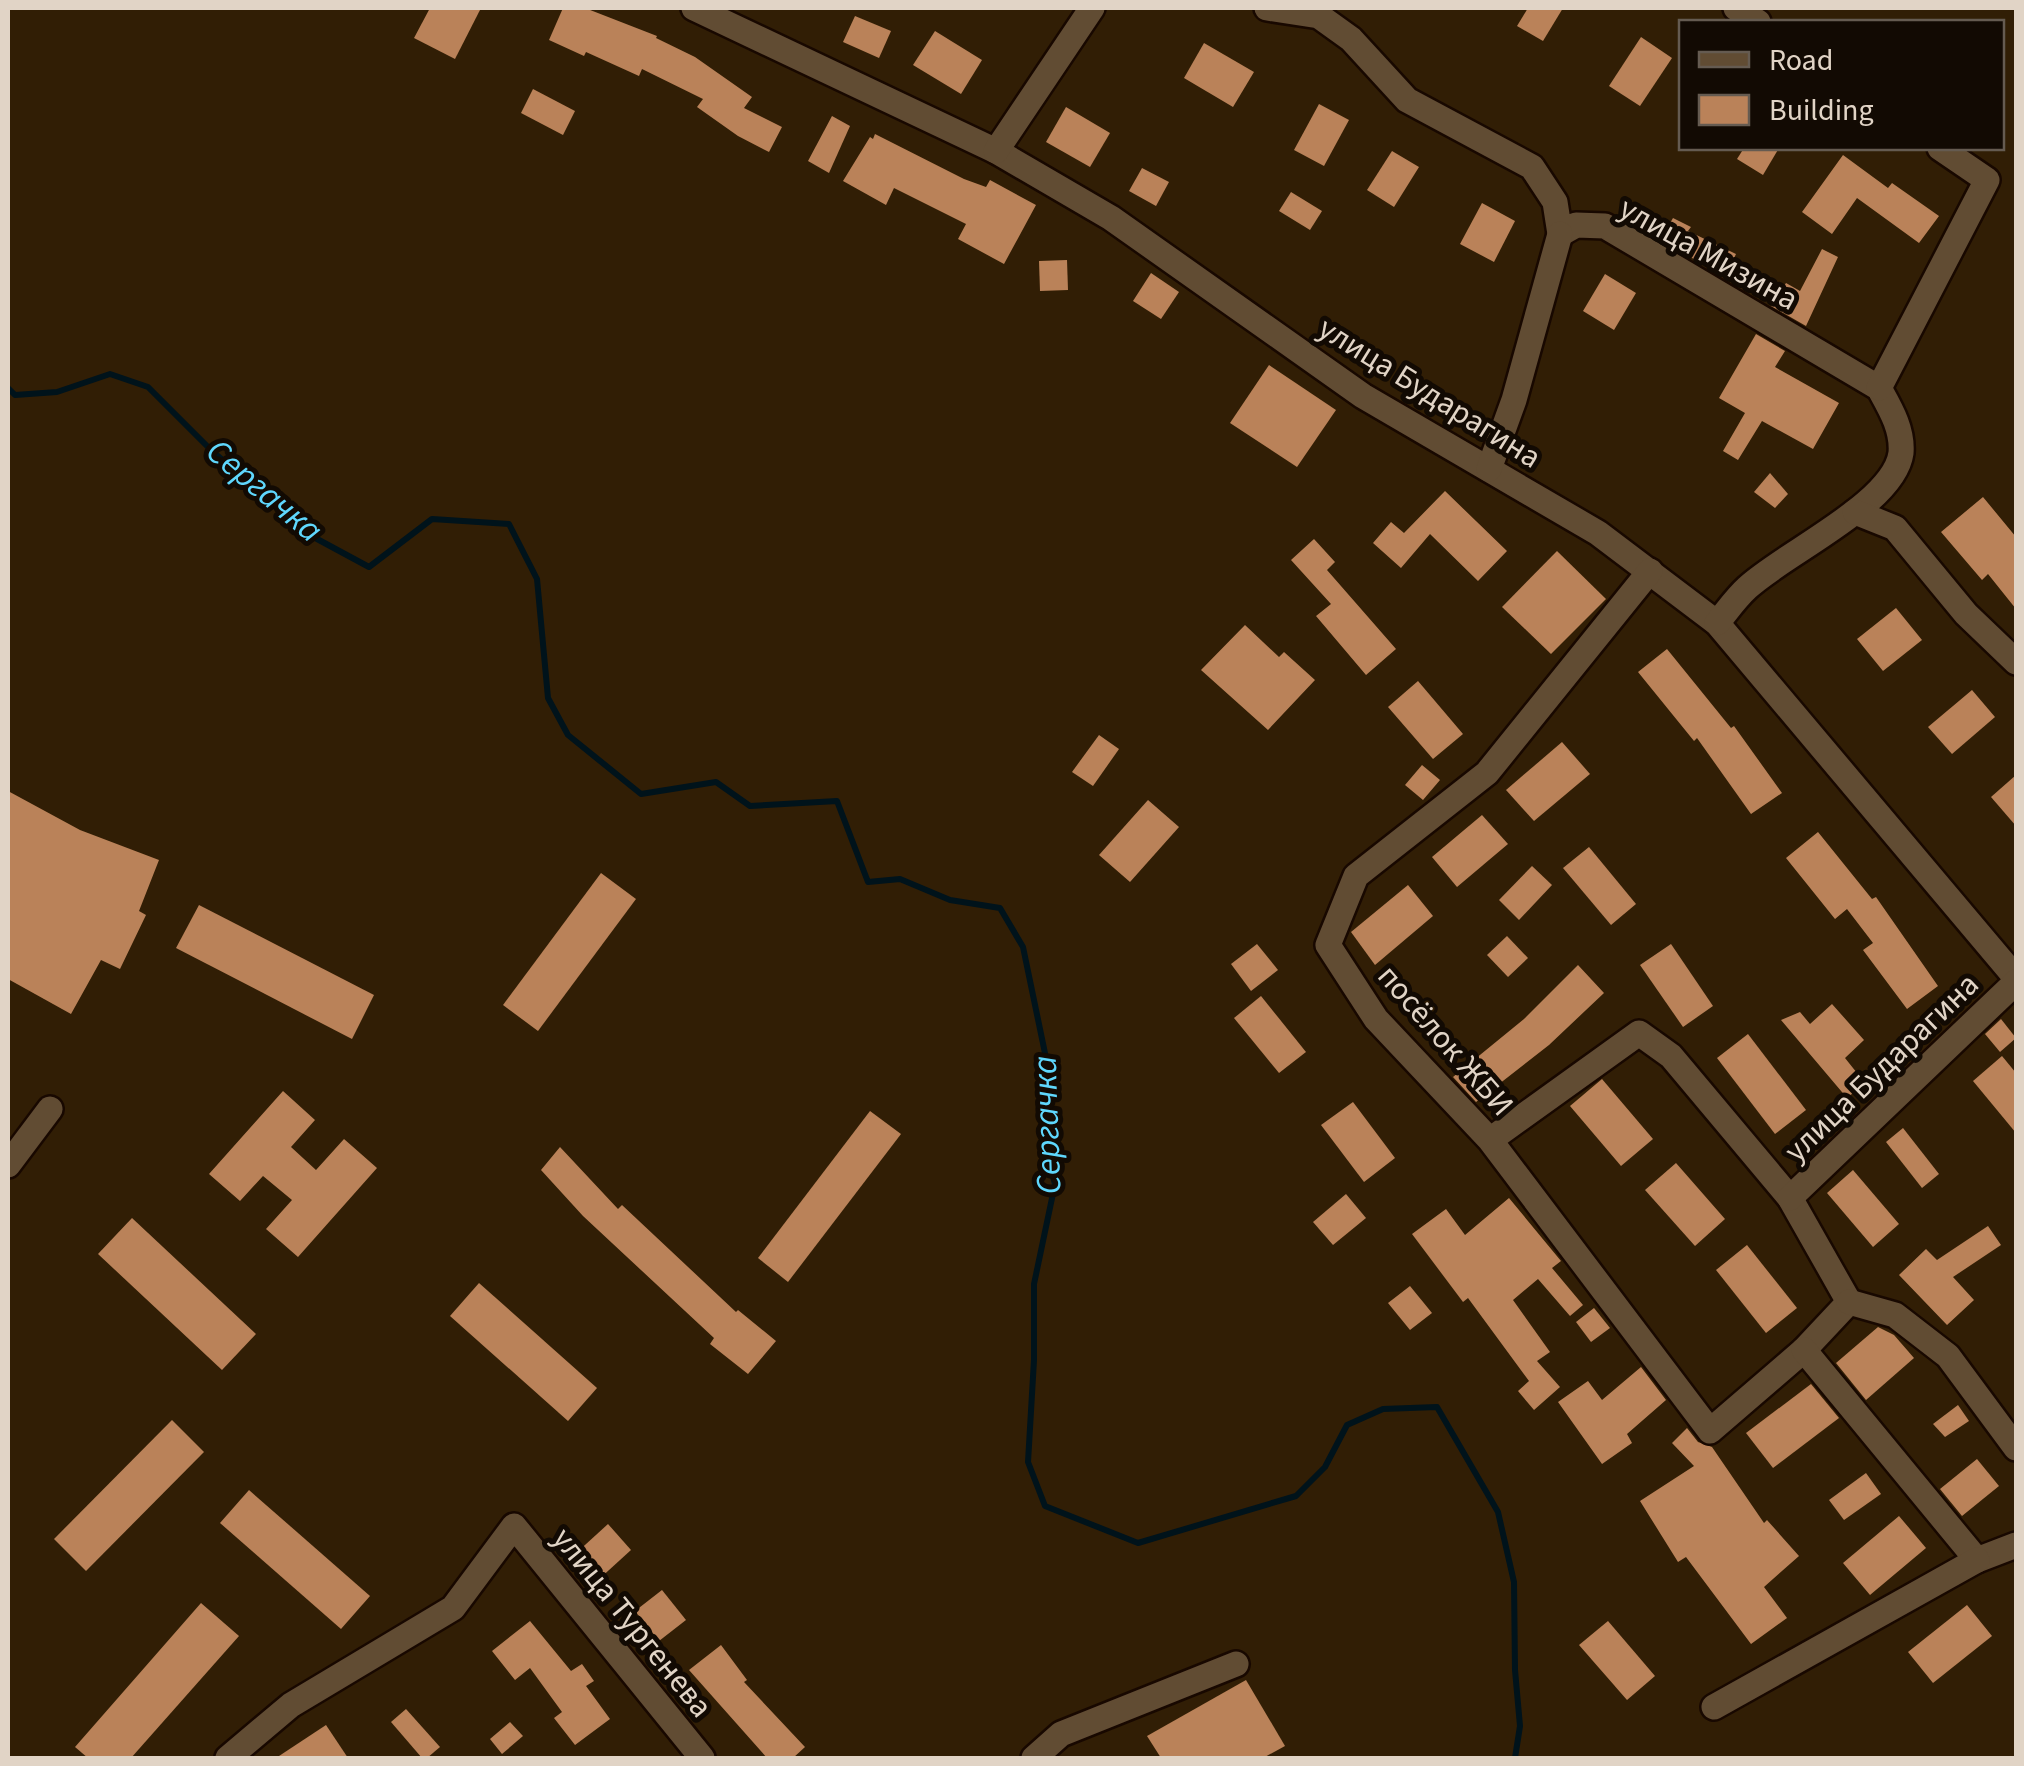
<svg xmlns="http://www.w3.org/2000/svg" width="2024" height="1766" viewBox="0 0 2024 1766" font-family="'Source Sans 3',sans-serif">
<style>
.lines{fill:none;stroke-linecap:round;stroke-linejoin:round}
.stream{stroke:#00131b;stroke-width:6}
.building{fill:#ba8259}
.minor-casing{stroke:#180800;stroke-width:30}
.minor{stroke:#614c33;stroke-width:25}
.labels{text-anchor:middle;stroke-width:10;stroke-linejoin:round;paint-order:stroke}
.street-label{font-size:32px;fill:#e1d4c6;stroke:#120a03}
.water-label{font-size:35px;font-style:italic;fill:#5fd7fd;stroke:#120a03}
</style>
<rect width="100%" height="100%" fill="#311e05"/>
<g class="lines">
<path class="stream" d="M8,388l7,7 42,-3 53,-18 38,13 63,63 95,83 63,34 63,-48 77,5 28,55 11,119 20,37 73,59 75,-12 34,24 87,-5 31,81 32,-3 50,21 50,8 23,39 23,111 -5,78 14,48 -21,100v76l-6,102 17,44 93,37 158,-47 29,-29 22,-42 36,-16 54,-2 61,105 16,70 1,88 5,56 -5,32"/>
</g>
<g class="building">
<path d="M430,8h51l-26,51 -41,-21z"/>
<path d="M563,8h22l72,28 -1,2 39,19 57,40 -8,11 38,19 -13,25 -31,-16 -41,-29 6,-8 -61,-30 -3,7 -53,-24 -2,4 -35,-16z"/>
<path d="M1528,8h35l-20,33 -26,-15z"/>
<path d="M855,16l36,15 -12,27 -36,-16z"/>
<path d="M935,31l47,29 -21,34 -48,-29z"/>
<path d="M1641,37l31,21 -32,48 -31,-20z"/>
<path d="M1204,43l50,29 -21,35 -49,-29z"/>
<path d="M533,89l42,22 -12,24 -42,-22z"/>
<path d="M1319,104l30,16 -25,46 -30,-16z"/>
<path d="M1066,107l44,26 -20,34 -44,-25z"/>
<path d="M832,116l18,10 -21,47 -21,-12z"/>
<path d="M875,134l89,45 22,8 4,-7 46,25 -32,59 -46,-25 8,-15 -72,-36 -8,17 -43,-24 27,-44 3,2z"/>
<path d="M1744,148h35l-16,27 -26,-16z"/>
<path d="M1392,151l27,16 -25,40 -27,-17z"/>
<path d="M1843,155l45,33 4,-5 47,33 -20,27 -62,-45 -25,36 -30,-22z"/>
<path d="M1142,168l27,14 -13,24 -27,-15z"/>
<path d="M1291,192l31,19 -12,19 -31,-19z"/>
<path d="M1482,203l33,18 -21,41 -34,-18z"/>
<path d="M1673,218l18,9 -3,4 48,23 -10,21 -38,-19 2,-4 -28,-15z"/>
<path d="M1822,249l16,8 -32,69 -35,-20 15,-23 14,8z"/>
<path d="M1067,260l1,30 -28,1 -1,-30z"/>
<path d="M1151,273l28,19 -18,27 -28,-18z"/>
<path d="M1605,274l31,19 -22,37 -31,-19z"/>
<path d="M1756,334l29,17 -10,16 64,36 -26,46 -51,-28 -24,39 -15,-9 22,-38 -26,-15z"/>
<path d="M1269,365l67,45 -39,57 -67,-44z"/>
<path d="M1770,473l18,21 -13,14 -21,-16z"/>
<path d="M1445,491l62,60 -29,30 -48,-47 -29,34 -28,-25 18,-21 13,11z"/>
<path d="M1983,497l33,40v72l-28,-35 -6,6 -41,-48z"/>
<path d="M1314,539l21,23 -8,8 69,79 -30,26 -50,-59 15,-12 -40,-44z"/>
<path d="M1557,551l49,48 -55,55 -49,-47z"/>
<path d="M1896,608l26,32 -39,31 -26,-32z"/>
<path d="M1245,625l34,32 5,-5 31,28 -47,50 -67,-60z"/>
<path d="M1667,649l64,79 3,-2 48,67 -31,21 -54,-76 -3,3 -56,-69z"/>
<path d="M1418,681l45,53 -30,25 -45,-52z"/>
<path d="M1972,690l23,27 -43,37 -24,-27z"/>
<path d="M1099,735l20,14 -26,37 -21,-14z"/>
<path d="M1562,742l28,32 -56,47 -28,-31z"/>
<path d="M1422,765l18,15 -17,20 -18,-15z"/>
<path d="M2016,775v51l-25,-29z"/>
<path d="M8,791l72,39 79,30 -20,51 7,4 -26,54 -19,-9 -30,54 -63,-35z"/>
<path d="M1148,800l31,27 -49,55 -31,-27z"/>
<path d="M1482,815l26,29 -51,43 -25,-30z"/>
<path d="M1818,832l54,67 4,-2 62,89 -31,23 -44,-59 10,-7 -26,-34 -12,10 -49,-61z"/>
<path d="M1589,847l47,57 -25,21 -48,-57z"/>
<path d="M1532,866l20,19 -33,35 -20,-20z"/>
<path d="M601,873l35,26 -98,132 -35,-26z"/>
<path d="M1408,885l25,31 -58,49 -24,-33z"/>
<path d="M199,905l175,90 -22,44 -176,-91z"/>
<path d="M1507,936l21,22 -20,19 -21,-22z"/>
<path d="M1257,944l21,26 -27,21 -20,-27z"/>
<path d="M1671,944l42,62 -30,21 -43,-62z"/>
<path d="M1578,965l26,28 -55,52 -73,57 -23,-25 71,-58z"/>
<path d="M1261,996l45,56 -27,21 -45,-55z"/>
<path d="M1832,1004l32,36 -19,18 20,25 -18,15 -66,-78 19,-8 10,12z"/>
<path d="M2001,1019l15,19 -16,14 -15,-18z"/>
<path d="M1748,1034l58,76 -31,24 -58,-76z"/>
<path d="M2002,1056l14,17v60l-43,-52z"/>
<path d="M1602,1079l51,60 -32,27 -51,-60z"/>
<path d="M283,1091l32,29 -24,27 25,23 28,-31 33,29 -79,89 -32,-28 26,-29 -29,-24 -23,25 -31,-27z"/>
<path d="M1353,1102l42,56 -31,24 -43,-57z"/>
<path d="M870,1111l31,23 -113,148 -30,-24z"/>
<path d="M1903,1128l36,46 -17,14 -36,-46z"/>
<path d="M560,1147l58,62 4,-4 114,107 2,-2 38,31 -28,33 -38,-30 4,-6 -131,-122 -42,-46z"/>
<path d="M1676,1163l49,56 -30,27 -50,-56z"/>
<path d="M1853,1170l46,54 -26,23 -46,-54z"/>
<path d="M1346,1194l20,24 -33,27 -20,-23z"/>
<path d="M1509,1198l52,63 -9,7 31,37 -13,11 -32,-37 -25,21 37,52 -13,9 23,26 -26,23 -16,-19 11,-10 -61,-83 -5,4 -51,-68 34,-25 19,26z"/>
<path d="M132,1218l124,116 -34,36 -124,-116z"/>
<path d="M1988,1226l13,19 -48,32 21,23 -27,25 -48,-50 27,-26 11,11z"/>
<path d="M1747,1245l50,63 -31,25 -50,-63z"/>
<path d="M479,1283l118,105 -29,33 -118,-105z"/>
<path d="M1410,1286l22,27 -22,17 -22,-27z"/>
<path d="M1594,1308l16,20 -19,14 -15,-20z"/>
<path d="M1878,1327l16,8 20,23 -48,42 -30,-37z"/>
<path d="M1641,1367l25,33 -39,34 5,9 -30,21 -44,-62 30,-21 14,19z"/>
<path d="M1811,1384l28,34 -66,50 -27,-35z"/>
<path d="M1958,1405l11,16 -24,16 -12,-13z"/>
<path d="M172,1420l32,32 -118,119 -32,-32z"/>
<path d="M1687,1428l11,14 14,5 52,76 3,-3 32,36 -35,31 23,31 -36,26 -65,-87 -8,5 -38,-61 54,-35 -22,-23z"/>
<path d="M1977,1459l22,27 -37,30 -22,-27z"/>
<path d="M1866,1473l15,21 -37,26 -15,-20z"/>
<path d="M249,1490l121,106 -29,33 -121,-106z"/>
<path d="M1899,1516l27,32 -56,47 -27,-32z"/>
<path d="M608,1524l23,26 -34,31 -23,-26z"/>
<path d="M662,1590l24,30 -27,21 -24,-30z"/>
<path d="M201,1603l38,33 -108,122h-43l-13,-11z"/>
<path d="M1967,1605l25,31 -59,47 -25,-31z"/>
<path d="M530,1621l41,50 11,-7 12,17 -8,5 24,33 -35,26 -21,-27 8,-6 -32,-44 -15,12 -23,-29z"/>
<path d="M1608,1621l47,55 -28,24 -48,-55z"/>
<path d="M721,1645l26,35 -3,2 61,65 -12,11h-26l-78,-88z"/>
<path d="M1246,1680l39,66 -22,12h-102l-14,-22z"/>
<path d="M406,1709l34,38 -13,11h-5l-31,-36z"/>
<path d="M510,1722l13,14 -21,18 -12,-15z"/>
<path d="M326,1725l22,33h-72z"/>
</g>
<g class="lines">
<defs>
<g id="minor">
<path d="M694,8l302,143 115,67 252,178 235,137 119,90 299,355"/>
<path d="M1267,8l52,8 32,23 56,61 125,67 23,35 5,32 16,-9 29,1 274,162c11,20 24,41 22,65 -7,51 -117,100 -154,135 -11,10 -20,23 -30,35"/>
<path d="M1736,8l22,14"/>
<path d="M996,151l96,-143"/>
<path d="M1879,388l108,-208 -47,-32"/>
<path d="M1489,469l25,-69 46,-166"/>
<path d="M1855,512l40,16 71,86 50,48"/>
<path d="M1490,1140l149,-107 32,23 119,142 59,104 -45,48 -94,81 -220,-291 -114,-121 -48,-74 28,-69 131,-103 163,-202"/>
<path d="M8,1165l42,-56"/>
<path d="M1790,1198l226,-216"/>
<path d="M1849,1302l46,13 53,41 68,92"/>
<path d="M1804,1350l173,210 39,-15"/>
<path d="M1714,1707l263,-147"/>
<path d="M228,1758l63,-53 162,-97 61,-82 188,232"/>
<path d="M1034,1758l27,-24 175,-70"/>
</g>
</defs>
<use href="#minor" class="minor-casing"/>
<use href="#minor" class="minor"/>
</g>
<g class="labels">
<g class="street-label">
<text transform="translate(1709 253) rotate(29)" y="11">улица Мизина</text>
<text transform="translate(1430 392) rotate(32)" y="11">улица Бударагина</text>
<text transform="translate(1446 1040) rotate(49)" y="11">посёлок ЖБИ</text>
<text transform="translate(1881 1067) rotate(-44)" y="11">улица Бударагина</text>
<text transform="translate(633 1622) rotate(51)" y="11">улица Тургенева</text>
</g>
<g class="water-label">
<text transform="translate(265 490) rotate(40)" y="12">Сергачка</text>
<text transform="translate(1046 1125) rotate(-92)" y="12">Сергачка</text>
</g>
</g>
<rect width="2024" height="1766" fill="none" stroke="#e1d4c6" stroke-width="20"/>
<rect x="1679" y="20" width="325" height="130" fill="#120a03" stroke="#655b51" stroke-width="2.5"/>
<rect x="1699" y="52" width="50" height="15" fill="#614c33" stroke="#655b51" stroke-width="2.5"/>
<text x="1769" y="70" font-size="30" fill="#e1d4c6">Road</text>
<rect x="1699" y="95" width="50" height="30" fill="#ba8259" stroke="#655b51" stroke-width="2.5"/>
<text x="1769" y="120" font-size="30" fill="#e1d4c6">Building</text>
</svg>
